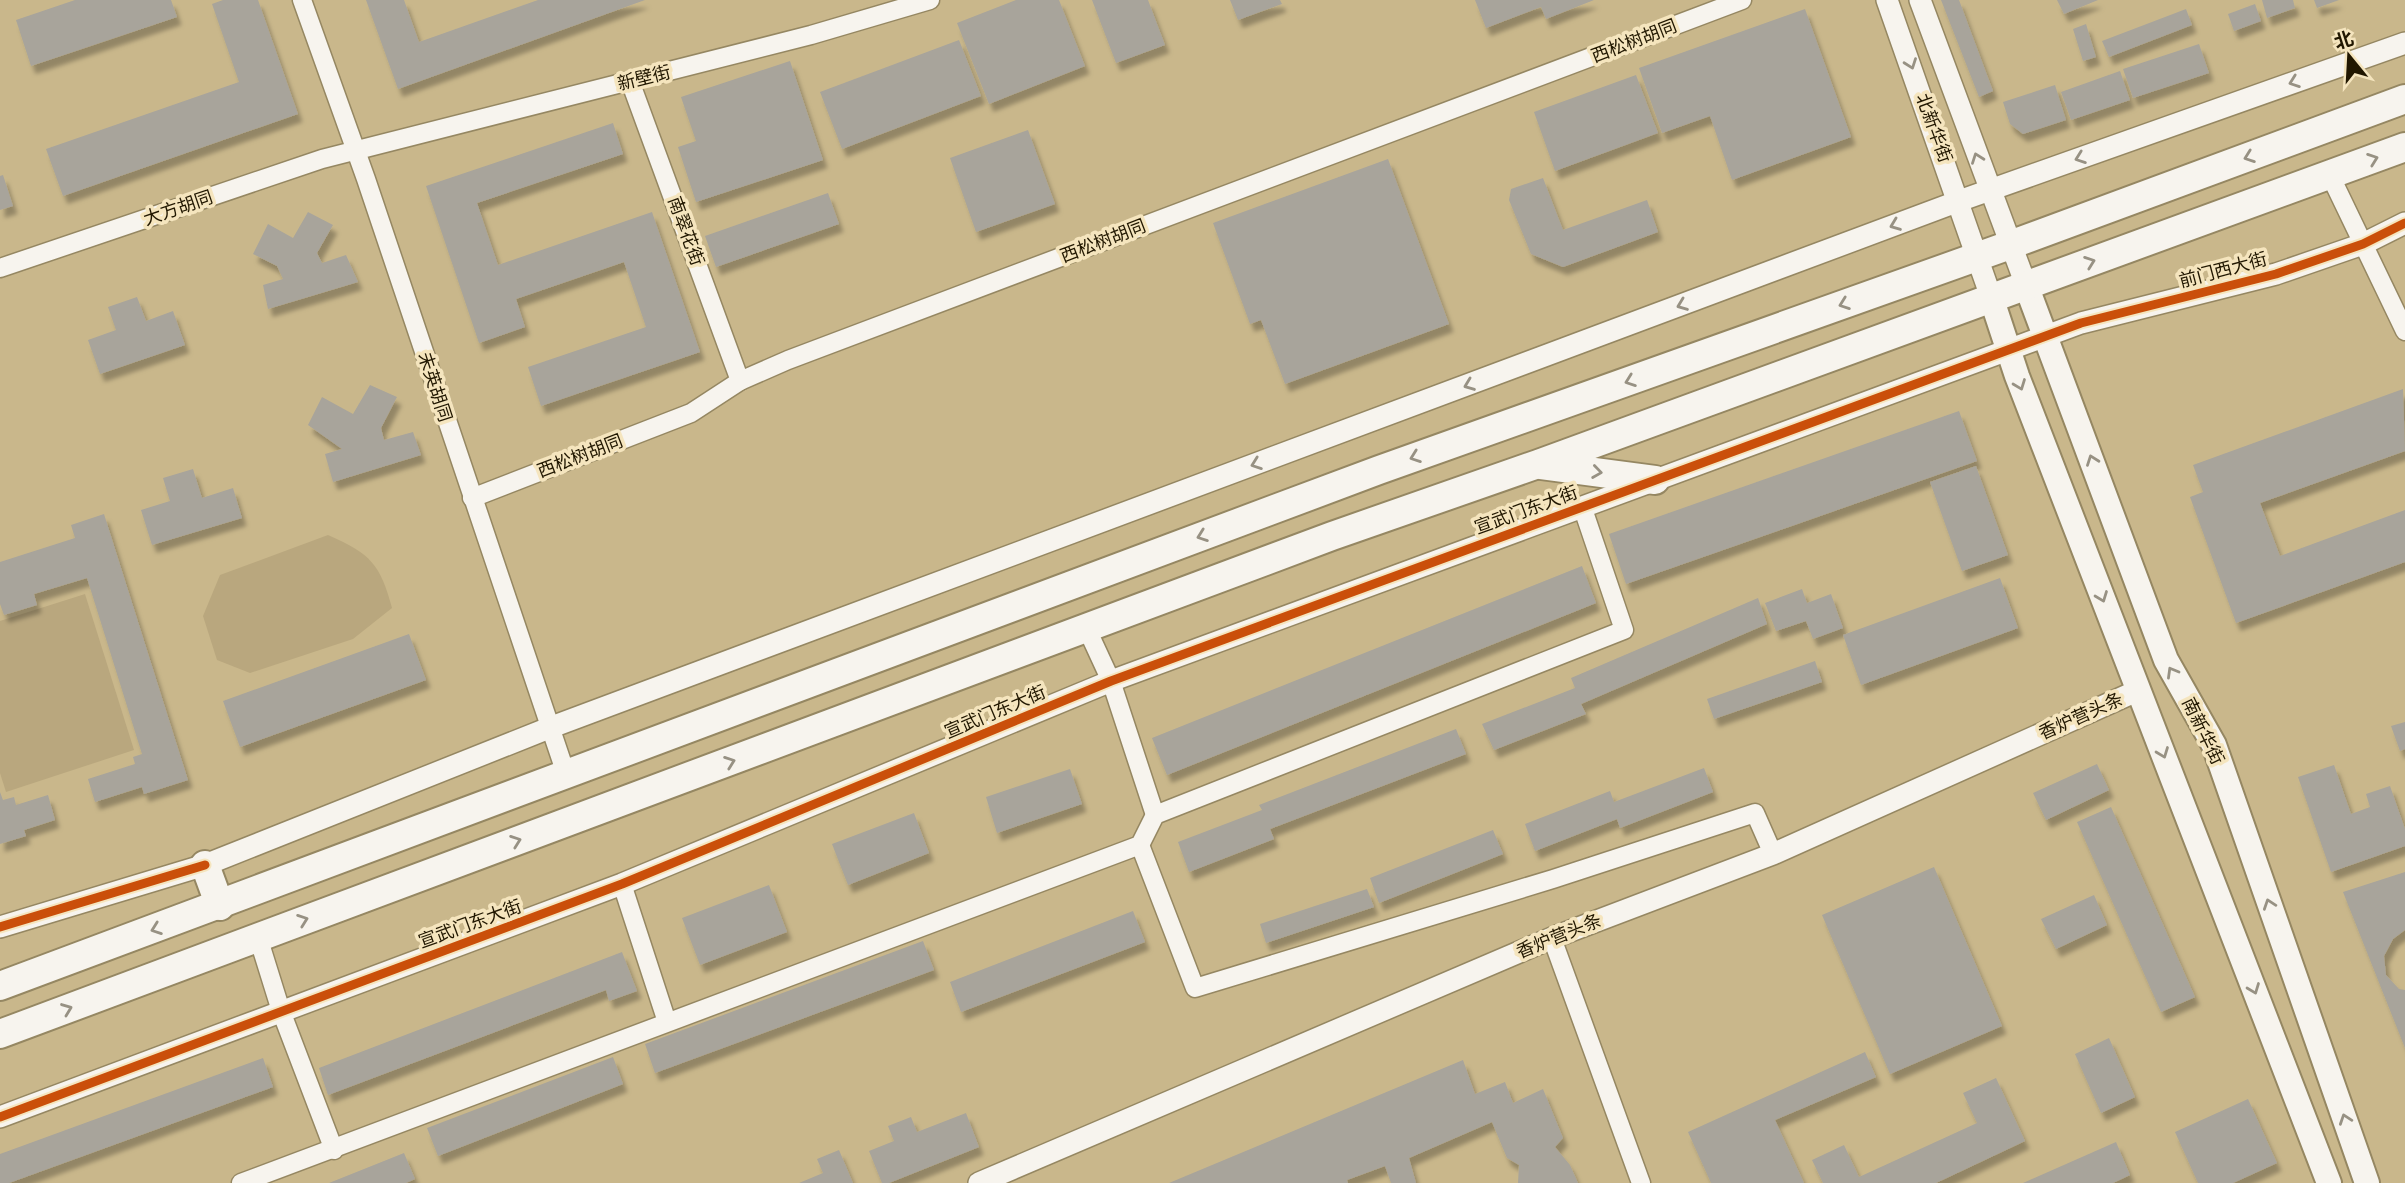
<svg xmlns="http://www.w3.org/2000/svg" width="2405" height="1183" viewBox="0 0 2405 1183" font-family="Quicksand,'Noto Sans SC',sans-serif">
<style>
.green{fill:#b9a77e}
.building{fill:#a8a49b;filter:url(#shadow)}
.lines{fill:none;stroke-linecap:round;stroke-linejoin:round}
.minor-casing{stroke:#958762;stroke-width:21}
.tertiary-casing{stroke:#958762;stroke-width:24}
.secondary-casing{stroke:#958762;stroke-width:28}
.primary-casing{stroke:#958762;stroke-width:32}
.minor{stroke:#f7f4ee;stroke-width:18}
.tertiary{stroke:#f7f4ee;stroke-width:21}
.secondary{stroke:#f7f4ee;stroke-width:24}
.primary{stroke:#f7f4ee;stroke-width:28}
.cycleway-casing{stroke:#f5e5be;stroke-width:13}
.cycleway{stroke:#ca4f0a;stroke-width:9}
.oneway{stroke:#979183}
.labels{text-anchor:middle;stroke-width:7;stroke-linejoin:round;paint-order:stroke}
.street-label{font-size:18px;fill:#211700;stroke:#f5e5be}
</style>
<defs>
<filter id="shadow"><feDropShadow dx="4.5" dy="8" stdDeviation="2" flood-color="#0004"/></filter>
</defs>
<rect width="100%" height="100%" fill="#c9b78b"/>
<g class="green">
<path d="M328,535c43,19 52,29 64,73l-39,31 -103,34 -33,-13 -14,-44 17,-41z"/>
<path d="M85,594l49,156 -128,42 -6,-19v-152z"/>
</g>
<g class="building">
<path d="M75,0h96l6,17 -146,49 -15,-46z"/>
<path d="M223,0h35l40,114 -235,82 -17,-47 193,-67 -27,-78z"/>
<path d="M366,0h38l15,42 119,-42h107l-247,89z"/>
<path d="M1016,0h43l26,66 -96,38 -32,-81z"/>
<path d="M1092,0h56l17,45 -49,18z"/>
<path d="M1230,0h50l2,4 -44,16z"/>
<path d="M1475,0h119l-48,19 -5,-12 -55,21z"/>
<path d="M1941,0h18l34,91 -14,6z"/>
<path d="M2057,0h41l-34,14z"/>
<path d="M2262,0h31l2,8 -28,10z"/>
<path d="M2314,0h25l-22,8z"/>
<path d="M2255,4l6,17 -27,10 -6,-17z"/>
<path d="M1805,9l46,128 -119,43 -22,-64 -48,17 -23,-65z"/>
<path d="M2186,9l6,16 -83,32 -7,-16z"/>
<path d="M2086,24l10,33 -13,4 -10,-32z"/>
<path d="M959,40l22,56 -139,53 -22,-57z"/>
<path d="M2199,44l10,29 -76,25 -10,-29z"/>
<path d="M790,61l33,99 -127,42 -18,-55 18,-6 -15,-44z"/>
<path d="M2120,71l10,29 -59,20 -10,-28z"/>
<path d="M1636,75l22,58 -103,38 -21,-59z"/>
<path d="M2055,85l11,35 -43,14 -13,-10 -7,-22z"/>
<path d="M613,123l10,31 -146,49 21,62 154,-53 48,140 -159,54 -13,-39 118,-40 -22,-65 -108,37 9,28 -46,16 -53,-157z"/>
<path d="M1028,130l27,74 -79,28 -26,-74z"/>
<path d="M1388,159l61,165 -164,60 -24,-64 -11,4 -37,-101z"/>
<path d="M3,175l10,31 -13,4v-34z"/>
<path d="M1543,178l20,52 84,-30 11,32 -95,35 -32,-13 -22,-54 2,-11z"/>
<path d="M828,193l11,31 -123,43 -11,-31z"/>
<path d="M308,212l25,13 -16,28 5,10 24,-8 12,27 -90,27 -5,-24 20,-6 -6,-13 -24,-12 15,-30 25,14z"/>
<path d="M137,297l9,24 27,-10 12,34 -85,29 -12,-34 28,-10 -8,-23z"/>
<path d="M370,385l27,12 -16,31 3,12 29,-8 8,23 -88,27 -8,-28 17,-5 -34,-24 14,-28 31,17z"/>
<path d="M2403,389l2,62 -145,52 20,53 125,-46v52l-169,61 -46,-126 13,-5 -10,-27z"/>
<path d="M1959,411l18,50 -351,123 -17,-50z"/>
<path d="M1976,466l32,89 -46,16 -32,-89z"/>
<path d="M193,469l9,29 31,-10 9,30 -90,27 -11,-35 29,-9 -7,-23z"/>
<path d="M104,514l84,266 -44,14 -2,-7 -47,15 -7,-23 47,-15 -2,-7 9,-3 -55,-176 -53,16 3,11 -33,10 -4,-11v-42l75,-24 -4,-13z"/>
<path d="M1582,566l14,37 -429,172 -15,-37z"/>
<path d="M2000,578l18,50 -157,57 -18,-50z"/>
<path d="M1802,589l5,14 24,-9 12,34 -30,11 -7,-18 -30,10 -11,-28z"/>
<path d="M1758,598l9,26 -186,80 5,10 -92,36 -12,-26 93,-36 -4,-10z"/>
<path d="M409,634l17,46 -186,67 -17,-46z"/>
<path d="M1815,661l7,21 -108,37 -7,-20z"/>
<path d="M2405,722v27l-5,2 -9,-25z"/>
<path d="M1456,729l10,25 -196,75 4,10 -85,33 -11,-30 84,-32 -3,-5z"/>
<path d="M2097,764l12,26 -63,30 -13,-27z"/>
<path d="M2334,765l17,49 19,-7 -4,-13 24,-8 15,43v17l-74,26 -33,-95z"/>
<path d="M1704,768l9,24 -93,36 -3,-9 -82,32 -10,-27 85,-33 4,11z"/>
<path d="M1070,769l12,35 -85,29 -11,-36z"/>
<path d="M0,792l3,8 11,-3 2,8 32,-10 7,25 -31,10 2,6 -26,8z"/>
<path d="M2111,807l84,190 -34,15 -84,-190z"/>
<path d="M914,813l15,40 -81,32 -16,-41z"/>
<path d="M1493,830l10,24 -124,49 -9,-25z"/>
<path d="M1934,867l68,159 -112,48 -68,-159z"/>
<path d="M2405,872v58l-12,9 -9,17 2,19 13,14 6,1v58l-62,-156z"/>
<path d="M769,885l18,47 -87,33 -18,-47z"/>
<path d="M1367,889l7,18 -108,36 -6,-19z"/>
<path d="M2094,895l13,30 -51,24 -15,-30z"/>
<path d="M1133,911l12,31 -184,70 -11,-30z"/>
<path d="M923,941l11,29 -279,103 -10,-29z"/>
<path d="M622,952l15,39 -28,10 -3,-11 -278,105 -9,-27z"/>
<path d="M2109,1038l26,59 -34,16 -26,-59z"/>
<path d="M1865,1052l11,25 -101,43 29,63h-93l-23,-51z"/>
<path d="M613,1057l10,27 -185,72 -11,-28z"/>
<path d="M263,1058l10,29 -264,96h-9v-29z"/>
<path d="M1463,1060l12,34 30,-12 8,21 30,-14 20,49 -8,9 15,18 8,18h-60l1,-18 -12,-7 -15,-36 -83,36 7,25h-25l-6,-17 -38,14 1,3h-179z"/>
<path d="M1996,1078l29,63 -89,42h-113l-11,-23 32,-15 15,32 118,-54 -14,-30z"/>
<path d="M2248,1099l29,64 -44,20h-35l-23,-51z"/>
<path d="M966,1113l13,34 -90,36h-7l-13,-32 25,-10 -6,-15 23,-9 6,15z"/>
<path d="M2116,1142l14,33 -17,8h-90z"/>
<path d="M839,1150l14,33h-54l24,-10 -6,-14z"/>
<path d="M404,1153l11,26 -9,4h-77z"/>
</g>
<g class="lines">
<defs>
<g id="minor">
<path d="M302,0l64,179 200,595"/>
<path d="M630,81l110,300"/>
<path d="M2330,175l75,156"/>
<path d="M0,268l322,-109 489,-124 119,-35"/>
<path d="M472,498l219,-85 49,-32 48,-21 954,-360"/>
<path d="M1087,629l24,52 44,134"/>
<path d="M1140,845l55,143 358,-109 202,-66 18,41"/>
<path d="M622,884l45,138"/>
<path d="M258,937l23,74 53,139"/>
<path d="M1552,938l89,245"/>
<path d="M241,1183l899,-338 15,-30 469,-185 -42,-124"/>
</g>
<g id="tertiary">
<path d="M1887,0l104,297"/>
<path d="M1920,0l106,285"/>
<path d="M0,927l205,-62 344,-137 1410,-527 446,-158"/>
<path d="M0,1117l622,-233 489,-203 970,-358 195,-49 87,-30 42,-21"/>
<path d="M979,1183l573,-245 221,-84 366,-164"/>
</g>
<g id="secondary">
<path d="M2026,285l140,375 48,85 153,438"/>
<path d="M1991,297l26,79 312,807"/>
</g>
<g id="primary">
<path d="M1541,465l114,15"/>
<path d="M205,865l15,41"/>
<path d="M0,986l1379,-516 631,-225 395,-146"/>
<path d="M0,1034l1332,-498 206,-72 867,-317"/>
</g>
</defs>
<use href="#minor" class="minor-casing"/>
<use href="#tertiary" class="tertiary-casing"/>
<use href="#secondary" class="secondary-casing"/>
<use href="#primary" class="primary-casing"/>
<use href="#minor" class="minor"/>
<use href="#tertiary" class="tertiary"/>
<use href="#secondary" class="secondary"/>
<use href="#primary" class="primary"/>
<defs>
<g id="cycleway">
<path d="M0,927l205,-62"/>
<path d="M0,1117l622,-233 489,-203 970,-358 195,-49 87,-30 42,-21"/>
</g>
</defs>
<use href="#cycleway" class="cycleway-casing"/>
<use href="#cycleway" class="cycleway"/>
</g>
<defs><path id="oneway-chevron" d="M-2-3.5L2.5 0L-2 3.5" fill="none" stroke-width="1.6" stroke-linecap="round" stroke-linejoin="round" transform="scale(1.75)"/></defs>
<g class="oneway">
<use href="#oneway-chevron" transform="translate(1911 64) rotate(70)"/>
<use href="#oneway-chevron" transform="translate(2294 82) rotate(160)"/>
<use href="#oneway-chevron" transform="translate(2249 157) rotate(160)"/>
<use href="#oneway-chevron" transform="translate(1977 158) rotate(-110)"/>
<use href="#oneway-chevron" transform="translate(2080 158) rotate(160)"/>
<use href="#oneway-chevron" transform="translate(2373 159) rotate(-20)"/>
<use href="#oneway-chevron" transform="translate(1895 225) rotate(159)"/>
<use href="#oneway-chevron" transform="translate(2090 262) rotate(-20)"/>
<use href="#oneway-chevron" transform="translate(1844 304) rotate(160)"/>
<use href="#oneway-chevron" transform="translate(1682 305) rotate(159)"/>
<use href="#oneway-chevron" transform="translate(1630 381) rotate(160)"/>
<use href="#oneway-chevron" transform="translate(1469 385) rotate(159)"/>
<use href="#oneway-chevron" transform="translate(2020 385) rotate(69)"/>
<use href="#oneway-chevron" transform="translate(1415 457) rotate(160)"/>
<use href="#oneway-chevron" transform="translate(2092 460) rotate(-110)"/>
<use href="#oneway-chevron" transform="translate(1256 464) rotate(160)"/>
<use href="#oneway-chevron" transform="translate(1597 472) rotate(8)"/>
<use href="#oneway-chevron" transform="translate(1202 536) rotate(160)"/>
<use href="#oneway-chevron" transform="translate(2102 597) rotate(69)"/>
<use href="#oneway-chevron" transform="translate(2172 672) rotate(-120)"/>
<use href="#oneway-chevron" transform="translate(2163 753) rotate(69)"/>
<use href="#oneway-chevron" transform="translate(730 762) rotate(-20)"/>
<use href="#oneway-chevron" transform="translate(516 841) rotate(-20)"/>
<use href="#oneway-chevron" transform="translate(2269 904) rotate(-109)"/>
<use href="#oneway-chevron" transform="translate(303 920) rotate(-20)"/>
<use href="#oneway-chevron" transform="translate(156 929) rotate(160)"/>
<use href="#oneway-chevron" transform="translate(2254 989) rotate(69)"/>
<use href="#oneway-chevron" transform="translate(67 1009) rotate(-21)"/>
<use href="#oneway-chevron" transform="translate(2345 1119) rotate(-109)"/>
</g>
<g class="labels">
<g class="street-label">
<text transform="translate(1634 41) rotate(-21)" y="6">西松树胡同</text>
<text transform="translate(644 78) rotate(-14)" y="6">新壁街</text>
<text transform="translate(1934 128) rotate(70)" y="6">北新华街</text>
<text transform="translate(178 208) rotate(-19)" y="6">大方胡同</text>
<text transform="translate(686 231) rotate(70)" y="6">南翠花街</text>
<text transform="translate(1103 241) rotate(-21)" y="6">西松树胡同</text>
<text transform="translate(2223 270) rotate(-15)" y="6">前门西大街</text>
<text transform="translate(435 387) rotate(72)" y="6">未英胡同</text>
<text transform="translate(580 456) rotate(-21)" y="6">西松树胡同</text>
<text transform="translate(1526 510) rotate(-20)" y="6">宣武门东大街</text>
<text transform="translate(995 712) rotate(-23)" y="6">宣武门东大街</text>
<text transform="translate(2081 716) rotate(-24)" y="6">香炉营头条</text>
<text transform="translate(2203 731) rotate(64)" y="6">南新华街</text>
<text transform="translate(470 924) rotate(-20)" y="6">宣武门东大街</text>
<text transform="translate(1559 936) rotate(-22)" y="6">香炉营头条</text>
</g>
</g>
<g transform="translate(2349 56) rotate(342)" stroke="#f5e5be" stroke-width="5" paint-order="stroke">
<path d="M0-5L12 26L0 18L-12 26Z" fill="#211700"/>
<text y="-10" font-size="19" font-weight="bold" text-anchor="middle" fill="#211700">北</text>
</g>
</svg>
